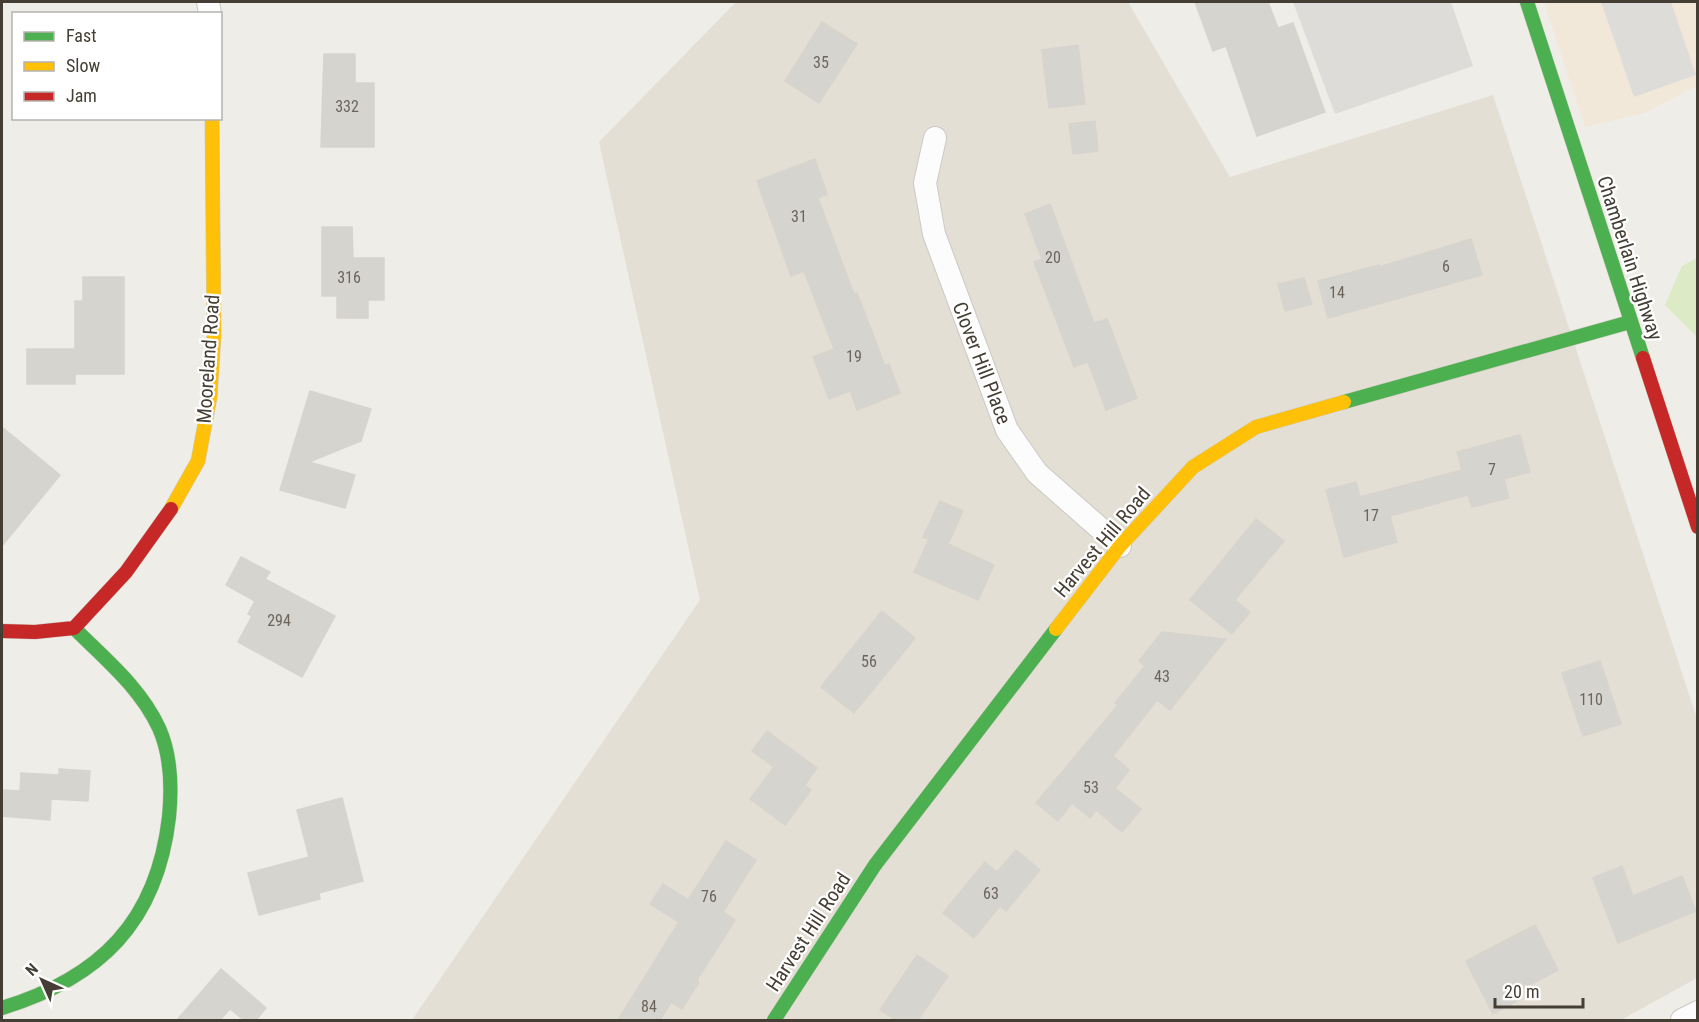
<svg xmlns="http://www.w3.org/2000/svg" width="1699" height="1022" viewBox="0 0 1699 1022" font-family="'Roboto Condensed',sans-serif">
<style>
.residential{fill:#e3dfd5}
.commercial{fill:#f2e8da}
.green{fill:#dceac6}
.parking{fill:#dedcd8}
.building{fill:#d6d4cf;stroke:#d7d4cd;stroke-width:1.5}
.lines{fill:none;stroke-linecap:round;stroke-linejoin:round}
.street-casing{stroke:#cbc9c4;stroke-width:24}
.fast-casing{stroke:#cfcbc0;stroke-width:15}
.slow-casing{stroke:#cfcbc0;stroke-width:15}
.jam-casing{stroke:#cfcbc0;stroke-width:15}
.street{stroke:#fcfcfc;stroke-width:22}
.fast{stroke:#4caf50;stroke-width:14}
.slow{stroke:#ffc107;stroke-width:14}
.jam{stroke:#c62828;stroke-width:14}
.labels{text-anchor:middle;stroke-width:4.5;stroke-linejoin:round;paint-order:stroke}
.number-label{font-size:16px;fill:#6b655c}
.street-label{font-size:20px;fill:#453e34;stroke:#fff}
</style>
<rect width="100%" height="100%" fill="#eeede8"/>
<path class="residential" d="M736,2h392l102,175 263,-82 204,624v259l-76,42h-1209l288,-420 -101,-458z"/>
<path class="commercial" d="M1544,2h153v84l-52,27 -60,14z"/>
<path class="green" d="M1697,258v79l-32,-32 17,-39z"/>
<g class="parking">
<path d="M1293,2h158l22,64 -138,48z"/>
<path d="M1601,2h70l25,73 -62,22z"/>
</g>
<g class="building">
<path d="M1195,2h73l10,26 15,-5 32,89 -68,24 -31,-90 -13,5z"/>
<path d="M822,22l35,22 -38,59 -34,-22z"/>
<path d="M1078,45l7,59 -36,4 -7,-58z"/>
<path d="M324,54h31v29h19v64h-53z"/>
<path d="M1095,121l3,30 -25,3 -4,-30z"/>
<path d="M815,159l12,35 -9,4 36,96 3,-1 28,73 4,-2 11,29 -43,17 -7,-19 -21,8 -16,-42 21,-8 -30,-78 -13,5 -34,-95z"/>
<path d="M1050,204l44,119 13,-4 30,79 -31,12 -18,-48 -14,5 -40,-105 8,-3 -17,-45z"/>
<path d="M322,227h30l1,31h31v42h-16v18h-31v-22h-15z"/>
<path d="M1471,239l11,36 -154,43 -10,-37 61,-16v2z"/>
<path d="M83,277h41v97h-49v10h-48v-35h48v-48h8z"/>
<path d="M1304,278l8,26 -27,7 -7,-27z"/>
<path d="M310,391l61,18 -10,32 -52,21 46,13 -10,33 -65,-18z"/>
<path d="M2,427l58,48 -58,71z"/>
<path d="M1520,435l10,37 -26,7 5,19 -37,9 -4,-12 -78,21 7,26 -53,15 -18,-67 30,-8 4,15 102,-27 -5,-18z"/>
<path d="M940,501l23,10 -15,33 46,21 -16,35 -64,-28 15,-33 -6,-2z"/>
<path d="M1256,519l28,22 -49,59 15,12 -18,22 -42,-34z"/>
<path d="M241,557l29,15 -5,7 70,37 -33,61 -64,-35 14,-26 -4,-2 7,-13 -29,-16z"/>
<path d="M882,611l33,27 -61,75 -33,-26z"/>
<path d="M1162,632l64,7 -56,71 -13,-10 -44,56 16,14 -14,18 26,21 -19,23 -26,-22 -6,8 -18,-15 -14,18 -22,-18 82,-98 -3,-2 30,-37 -6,-5z"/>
<path d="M1600,661l21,63 -38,12 -21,-63z"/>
<path d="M767,731l50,37 -12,17 6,5 -26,35 -35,-26 24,-32 -22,-16z"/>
<path d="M59,769l31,2 -2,30 -37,-2 -1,21 -48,-4v-26l18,1 1,-18 38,2z"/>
<path d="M342,798l21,83 -44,12 1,6 -61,16 -11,-42 61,-16 -12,-47z"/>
<path d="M726,841l30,19 -33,52 12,8 -38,60 2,2 -17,27 -11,-7 -11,18h-42l61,-98 -29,-18 13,-20 25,16z"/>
<path d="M1016,850l24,20 -34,41 -6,-5 -26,32 -31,-25 42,-51 12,10z"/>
<path d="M1622,866l11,30 49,-20 14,35 -78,32 -25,-65z"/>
<path d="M1535,925l23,45 -41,22 4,7 -28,15 -27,-53z"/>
<path d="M917,955l31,21 -30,44h-22l-16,-10z"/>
<path d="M221,969l45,39 -10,12h-12l-14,-11 -10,11h-43z"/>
</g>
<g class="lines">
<defs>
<g id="street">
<path d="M208,2l2,12"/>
<path d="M935,138l-10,45 9,51 73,196 30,43 83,73"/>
<path d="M1682,1020l16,-8"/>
</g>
<g id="fast">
<path d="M1527,2l116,356"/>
<path d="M1344,402l286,-80"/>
<path d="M2,1008c98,-30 155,-86 167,-191 3,-30 2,-62 -10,-89 -19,-41 -54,-69 -85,-100"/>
<path d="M774,1020l101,-155 181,-236"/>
</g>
<g id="slow">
<path d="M171,509l27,-48 12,-64 4,-62 -2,-217"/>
<path d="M1056,629l64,-83 73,-79 63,-40 88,-25"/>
</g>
<g id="jam">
<path d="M1643,358l55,169"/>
<path d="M2,631l33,1 39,-4 52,-56 45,-63"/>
</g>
</defs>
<use href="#street" class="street-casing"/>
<use href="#fast" class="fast-casing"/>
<use href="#slow" class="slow-casing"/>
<use href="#jam" class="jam-casing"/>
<use href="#street" class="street"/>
<use href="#fast" class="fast"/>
<use href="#slow" class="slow"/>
<use href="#jam" class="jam"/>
</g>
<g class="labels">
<g class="number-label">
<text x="821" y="68">35</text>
<text x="347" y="112">332</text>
<text x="799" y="222">31</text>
<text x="1053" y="263">20</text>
<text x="1446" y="272">6</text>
<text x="349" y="283">316</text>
<text x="1337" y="298">14</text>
<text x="854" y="362">19</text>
<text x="1492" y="475">7</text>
<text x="1371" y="521">17</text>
<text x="279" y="626">294</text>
<text x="869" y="667">56</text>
<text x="1162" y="682">43</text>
<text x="1591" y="705">110</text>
<text x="1091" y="793">53</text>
<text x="991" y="899">63</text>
<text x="709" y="902">76</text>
<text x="649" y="1012">84</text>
</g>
<g class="street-label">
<text transform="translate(1630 258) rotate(72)" y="7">Chamberlain Highway</text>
<text transform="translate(208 359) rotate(-86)" y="7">Mooreland Road</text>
<text transform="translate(982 363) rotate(69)" y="7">Clover Hill Place</text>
<text transform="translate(1102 542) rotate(-50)" y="7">Harvest Hill Road</text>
<text transform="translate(808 932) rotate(-57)" y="7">Harvest Hill Road</text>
</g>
</g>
<rect width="1699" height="1022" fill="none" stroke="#453e34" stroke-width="6"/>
<rect x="12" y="12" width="210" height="108" fill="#ffffff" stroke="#b5b2ae" stroke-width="1.5"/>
<rect x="24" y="32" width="30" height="9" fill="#4caf50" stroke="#b5b2ae" stroke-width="1.5"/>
<text x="66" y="42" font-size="18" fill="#453e34">Fast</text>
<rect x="24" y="62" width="30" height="9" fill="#ffc107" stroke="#b5b2ae" stroke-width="1.5"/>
<text x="66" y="72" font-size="18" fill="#453e34">Slow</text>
<rect x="24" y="92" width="30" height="9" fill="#c62828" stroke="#b5b2ae" stroke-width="1.5"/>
<text x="66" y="102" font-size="18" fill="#453e34">Jam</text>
<g transform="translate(42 980) rotate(315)" stroke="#ffffff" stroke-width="4.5" paint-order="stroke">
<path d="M0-4.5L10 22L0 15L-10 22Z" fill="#453e34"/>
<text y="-9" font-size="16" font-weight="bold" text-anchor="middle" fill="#453e34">N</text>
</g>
<path d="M1495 998v9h88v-9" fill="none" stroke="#453e34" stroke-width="3"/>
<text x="1504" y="998" font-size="18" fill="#453e34" stroke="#ffffff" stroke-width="4.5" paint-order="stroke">20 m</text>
</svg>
